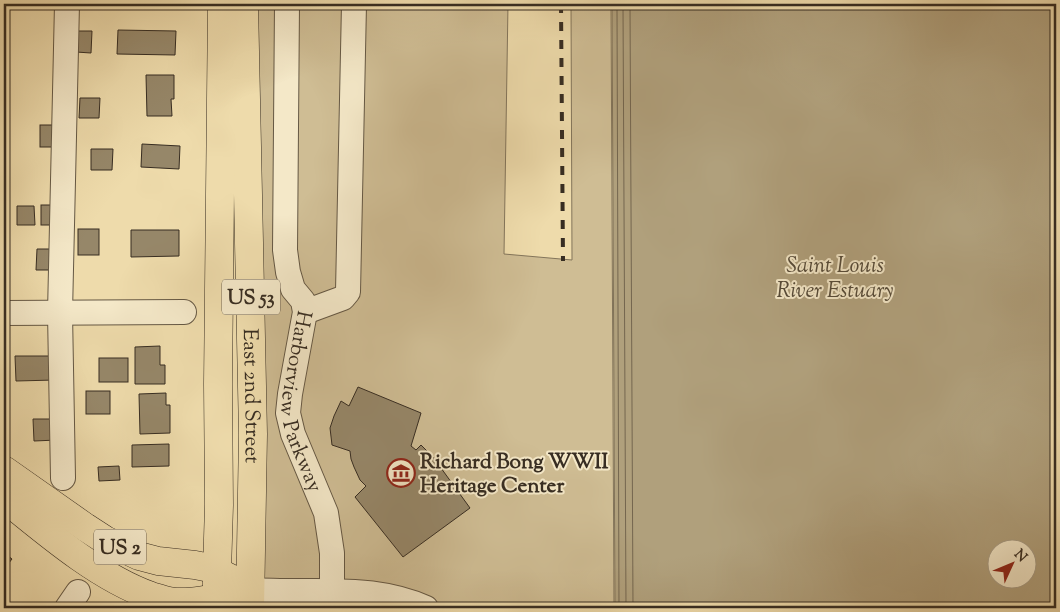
<svg xmlns="http://www.w3.org/2000/svg" width="1060" height="612" viewBox="0 0 1060 612" font-family="'Sorts Mill Goudy',serif">
<style>
.green{fill:#cfbd94;stroke:#83755b}
.water{fill:#b0a07c;stroke:#807258;fill-rule:evenodd}
.lines{fill:none;stroke-linecap:round;stroke-linejoin:round}
.shore{stroke:#74664f;stroke-width:1}
.building{fill:#968769;stroke:#372d22}
.minor-casing{stroke:#655844;stroke-width:26}
.highway-casing{stroke:#372d22;stroke-width:29}
.minor{stroke:#f4e8c8;stroke-width:24}
.highway{stroke:#eedbab;stroke-width:28}
.rail{stroke:#372d22;stroke-width:4;stroke-dasharray:9 9;stroke-linecap:butt}
.labels{text-anchor:middle;stroke-width:4;stroke-linejoin:round;paint-order:stroke}
.shield{fill:#f4e8c8;stroke:#706554;stroke-width:1}
.shield-label{font-size:20px;font-weight:bold;fill:#372d22}
.street-label{font-size:21px;fill:#372d22;stroke:#f4e8c8}
.poi-label{font-size:21px;font-weight:bold;fill:#372d22;stroke:#f4e8c8;text-anchor:start}
.water-label{font-size:22px;font-style:italic;fill:#554a38;stroke:#f4e8c8}
</style>
<rect width="100%" height="100%" fill="#eedbab"/>
<filter id="stains"><feTurbulence type="fractalNoise" baseFrequency=".004" numOctaves="4"/><feColorMatrix values="0 0 0 0 .2 0 0 0 0 .09 0 0 0 0 .02 0 0 0 .5 -.17"/></filter>
<radialGradient id="worn" r=".72"><stop offset=".6" stop-color="#630" stop-opacity="0"/><stop offset="1" stop-color="#630" stop-opacity=".3"/></radialGradient>
<path class="green" d="M254,4h254l-4,250 68,6 -1,-256h40l3,604h-353z"/>
<path class="water" d="M612,4h444v604h-441zM998,550h30v30h-30z"/>
<g class="lines">
<g class="shore">
<path d="M617,4l2,604"/>
<path d="M623,4l3,604"/>
<path d="M630,4l3,604"/>
</g>
</g>
<g class="building">
<path d="M118,30l58,1 -1,24 -58,-1z"/>
<path d="M77,31h15l-1,22 -15,-1z"/>
<path d="M146,75h28v24h-3l1,17h-25z"/>
<path d="M80,98h20l-1,20h-20z"/>
<rect x="40" y="125" width="15" height="22"/>
<path d="M142,144l38,2 -1,23 -38,-2z"/>
<path d="M91,149h22l-1,21h-21z"/>
<rect x="41" y="205" width="16" height="20"/>
<path d="M17,206h17l1,19h-18z"/>
<rect x="78" y="229" width="21" height="26"/>
<path d="M131,230h48v26l-48,1z"/>
<path d="M37,249h20l-1,21h-20z"/>
<path d="M160,346v19h5v19h-30v-37z"/>
<path d="M15,356h39l1,24 -39,1z"/>
<rect x="99" y="358" width="29" height="24"/>
<path d="M358,387l63,26 -10,33 5,4 5,-5 12,12 37,51 -67,49 -48,-60 11,-11 -6,-6 -6,-13 -3,-8 -1,-8 -18,-6 -2,-17 4,-12 7,-15 8,5z"/>
<rect x="86" y="391" width="24" height="23"/>
<path d="M166,393v12h4v28l-30,1 -1,-40z"/>
<path d="M33,419h23l1,21 -23,1z"/>
<path d="M169,444v22l-37,1v-22z"/>
<path d="M119,466l1,14 -21,1 -1,-14z"/>
<path d="M4,553l8,6 -8,10z"/>
</g>
<g class="lines">
<defs>
<g id="minor">
<path id="s1" d="M287,4l-2,246 3,22 5,17 10,12 2,11 -15,82 -2,19 5,21 33,79 6,40v38"/>
<path d="M305,312l38,-14 5,-6 6,-288"/>
<path d="M4,313l180,-1"/>
<path d="M63,478l-3,-165 7,-309"/>
<path d="M250,590c22,1 44,1 66,1 38,0 74,1 110,17"/>
<path d="M67,608l11,-16"/>
</g>
<g id="highway">
<path id="s2" d="M244,4l9,430 -3,174"/>
<path d="M4,470l81,57 20,13 34,16 19,5 37,4 15,3 22,11"/>
<path d="M4,498c43,35 94,79 147,98 8,2 17,6 26,6 19,1 39,-4 57,-8"/>
<path d="M217,608v-36l2,-67 -1,-121 4,-380"/>
</g>
</defs>
<use href="#minor" class="minor-casing"/>
<use href="#highway" class="highway-casing"/>
<use href="#minor" class="minor"/>
<use href="#highway" class="highway"/>
<path class="rail" d="M561,4l2,257"/>
</g>
<defs>
<symbol id="museum-ring" viewBox="-11 -11 22 22"><circle r="9.5" fill="#f4e8c8" stroke="#8f2418" stroke-width="1.5"/><path d="M0-6L6-3V-2H-6V-3ZM-5-1h2V3h-2ZM-1-1h2V3h-2ZM3-1h2V3H3ZM-6 4H6V6H-6Z" fill="#8f2418"/></symbol>
</defs>
<g fill-rule="evenodd">
<use href="#museum-ring" x="385" y="457" width="32" height="32"/>
</g>
<g class="labels">
<g class="shield">
<rect x="222" y="279.5" width="58" height="35" rx="4"/>
<rect x="94" y="529.5" width="52" height="35" rx="4"/>
</g>
<g class="shield-label">
<text x="251" y="304">US 53</text>
<text x="120" y="554">US 2</text>
</g>
<g class="street-label">
<text dy="7" stroke="none"><textPath href="#s2" startOffset="392">East 2nd Street</textPath></text>
<text dy="7" stroke="none"><textPath href="#s1" startOffset="405">Harborview Parkway</textPath></text>
</g>
<g class="poi-label">
<text x="420" y="468">Richard Bong WWII<tspan x="420" dy="24">Heritage Center</tspan></text>
</g>
<g class="water-label">
<text x="835" y="272">Saint Louis<tspan x="835" dy="25">River Estuary</tspan></text>
</g>
</g>
<rect width="1060" height="612" fill="none" stroke="#eedbab" stroke-width="20"/>
<rect x="5" y="5" width="1050" height="602" fill="none" stroke="#372d22" stroke-width="2.5"/>
<rect x="10" y="10" width="1040" height="592" fill="none" stroke="#372d22"/>
<g transform="translate(1012 564) rotate(46)"><circle r="24" fill="#f4e8c8" stroke="#a89d86"/>
<path d="M0-4L9 19L0 12L-9 19Z" fill="#8f2418"/>
<text y="-8" font-size="14" font-weight="bold" text-anchor="middle" fill="#372d22">N</text>
</g>
<rect width="100%" height="100%" filter="url(#stains)"/>
<rect width="100%" height="100%" fill="url(#worn)"/>
</svg>
